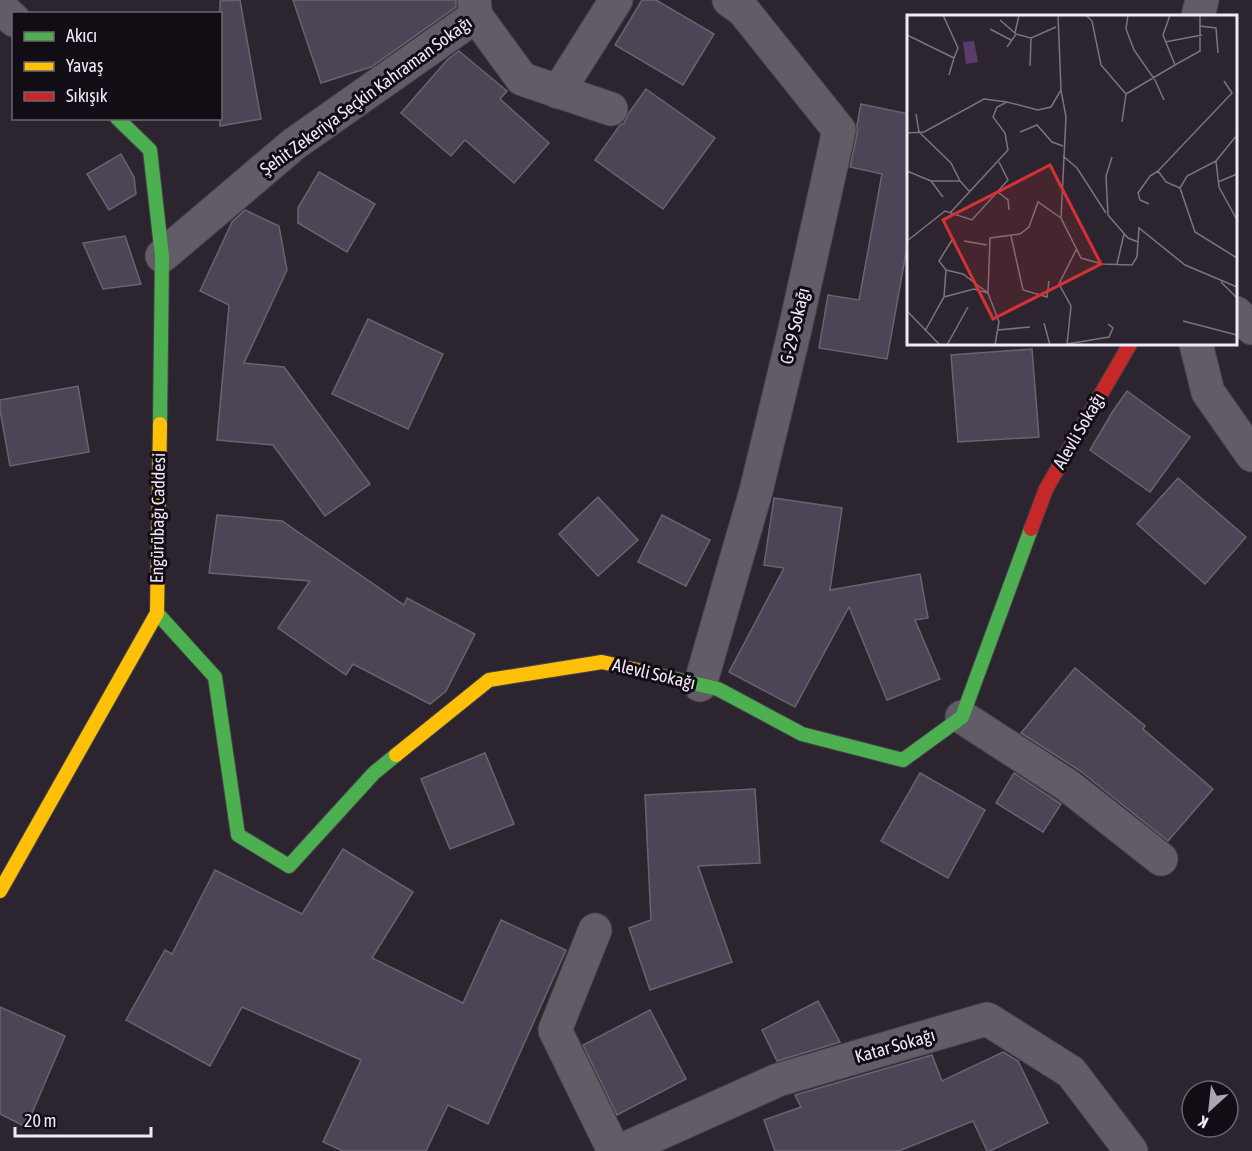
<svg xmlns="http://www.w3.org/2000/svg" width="1252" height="1151" viewBox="0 0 1252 1151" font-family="'Asap Condensed',sans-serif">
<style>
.building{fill:#4b4556;stroke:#68646f;stroke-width:1.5}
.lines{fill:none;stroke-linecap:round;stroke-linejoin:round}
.street-casing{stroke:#47414b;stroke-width:35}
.fast-casing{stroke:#47414b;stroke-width:16}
.slow-casing{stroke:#47414b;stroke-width:16}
.jam-casing{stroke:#47414b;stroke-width:16}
.street{stroke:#615c66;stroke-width:33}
.fast{stroke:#4caf50;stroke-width:14}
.slow{stroke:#ffc107;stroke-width:14}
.jam{stroke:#c62828;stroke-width:14}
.labels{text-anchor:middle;stroke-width:6;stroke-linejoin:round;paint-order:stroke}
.street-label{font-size:18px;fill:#f1eaf6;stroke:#120d15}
.inset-road{fill:none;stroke:#7b747f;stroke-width:1.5}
.view{fill:#d73232;fill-opacity:0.15;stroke:#d73232;stroke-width:3}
.inset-edge{fill:none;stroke:#f1eaf6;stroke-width:3}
</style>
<rect width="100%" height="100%" fill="#2c2530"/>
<g class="building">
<path d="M240,0l21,119 -41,7v-125z"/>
<path d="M293,0h163v7l-85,60 -50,16z"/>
<path d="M642,0h14l58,34 -31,51 -68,-40z"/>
<path d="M459,51l48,40 -7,8 49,44 -35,40 -49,-43 -14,16 -50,-43 46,-53z"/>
<path d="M646,89l69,49 -52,71 -68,-49 25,-35 4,-2 5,-10z"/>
<path d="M861,104l48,10v122l-22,123 -68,-11 9,-53 31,5 23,-126 -32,-7 7,-33v-9z"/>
<path d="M121,154l13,23 2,17 -27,16 -22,-36z"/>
<path d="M319,172l56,32 -28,48 -49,-29v-15z"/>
<path d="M245,210l34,16 8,44 -43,93 40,4 86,117 -45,32 -52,-71 -56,-5 12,-135 -29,-14 32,-69z"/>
<path d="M125,236l16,48 -38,5 -20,-46z"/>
<path d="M368,319l75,35 -35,75 -76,-35z"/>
<path d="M1032,349l7,88 -81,5 -7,-87z"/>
<path d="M78,386l11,66 -79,14 -10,-56v-10z"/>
<path d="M1127,391l63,46 -40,55 -60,-42 23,-39z"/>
<path d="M1178,478l68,59 -41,47 -68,-60z"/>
<path d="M598,497l40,43 -40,36 -39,-42z"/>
<path d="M774,498l68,10 -12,82 90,-16 8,44 -13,2 25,59 -53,21 -38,-93 -54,100 -66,-35 55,-104 -20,-3z"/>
<path d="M217,515l65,6 122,84 3,-7 68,36 -29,57 -16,13 -77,-40 -7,11 -68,-47 32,-47 -101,-8z"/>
<path d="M662,515l48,25 -24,46 -48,-24z"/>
<path d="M1075,668l70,58 -2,3 70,60 -45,52 -89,-71 -58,-37z"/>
<path d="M485,753l29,71 -64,25 -29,-70z"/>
<path d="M920,773l65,37 -37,68 -67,-37z"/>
<path d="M1014,773l47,31 -18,28 -47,-29z"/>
<path d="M755,789l5,74 -62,3 34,96 -82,28 -21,-62 22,-8 -6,-125z"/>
<path d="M343,849l70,43 -41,66 91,45 38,-83 65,30 -78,174 -40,-19 -22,46h-83l-20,-9 38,-82 -119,-53 -32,59 -84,-46 39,-70 7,4 43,-84 87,44z"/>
<path d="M818,1001l22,41 -63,19 -15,-31z"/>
<path d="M0,1007l65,29 -39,91 -26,-13z"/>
<path d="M650,1010l36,69 -69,36 -34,-70z"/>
<path d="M1003,1052l15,9 30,62 -58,28h-3l-14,-30 -74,30h-124l-11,-31 37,-13 -6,-12 137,-40 10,26z"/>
</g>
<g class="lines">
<defs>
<g id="street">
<path d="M0,7l14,13"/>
<path d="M476,16l46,63 89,30"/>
<path d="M1198,16l4,-16"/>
<path d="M558,92l58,-92"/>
<path d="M162,256l132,-112 182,-128 -2,-16"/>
<path d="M1236,313l16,15"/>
<path d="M1196,344l12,48 44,63"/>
<path d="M700,685l56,-194 39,-162 44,-199 -96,-120 -14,-10"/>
<path d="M962,717l105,68 94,74"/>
<path d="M595,930l-40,100 59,121"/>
<path d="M620,1151l158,-71 209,-61 84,53 60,79"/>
</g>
<g id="fast">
<path d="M117,118l33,32 12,106 -2,168"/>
<path d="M157,613l58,64 23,158 51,31 85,-93 22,-18"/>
<path d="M646,672l72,17 84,45 101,26 59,-43 69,-188"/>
</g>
<g id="slow">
<path d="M396,755l93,-75 113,-18 44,10"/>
<path d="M0,891l157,-278 3,-189"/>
</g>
<path id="jam" d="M1031,529l15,-40 84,-145"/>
</defs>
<use href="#street" class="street-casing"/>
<use href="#fast" class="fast-casing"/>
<use href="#slow" class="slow-casing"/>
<use href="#jam" class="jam-casing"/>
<use href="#street" class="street"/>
<use href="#fast" class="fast"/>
<use href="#slow" class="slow"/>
<use href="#jam" class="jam"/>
</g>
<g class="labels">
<g class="street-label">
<text transform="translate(366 96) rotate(-36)" y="6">Şehit Zekeriya Seçkin Kahraman Sokağı</text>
<text transform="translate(795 326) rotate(-77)" y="6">G-29 Sokağı</text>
<text transform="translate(1079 431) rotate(-60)" y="6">Alevli Sokağı</text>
<text transform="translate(158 518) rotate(-89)" y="6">Engürübağı Caddesi</text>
<text transform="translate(654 674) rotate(13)" y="6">Alevli Sokağı</text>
<text transform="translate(895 1046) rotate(-16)" y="6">Katar Sokağı</text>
</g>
</g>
<g transform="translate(907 15)">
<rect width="330" height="330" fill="#2c2530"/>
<path d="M67,26l4,21 -12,2 -3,-22z" fill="#593c69"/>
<path class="inset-road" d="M36,0l15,33 -4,10M151,0l3,75 5,27 -5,101 20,40 21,6 30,1 5,-8 2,-29 46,37 52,22M179,0l6,6 9,44 25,29 49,-29M221,0l-2,14 8,21 21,30 9,20M263,0l-7,20 12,30 25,-14v-36M93,5l16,14M292,11l17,2 2,25M83,14l21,11M108,18l4,-18M0,20l47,23 -5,17M258,27l37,-7M100,32l9,-13 15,4M123,51l1,-28 25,-11M9,99l3,18 32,31 9,18M215,107l4,-28M113,117l17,-7 15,17 11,4M0,118l17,-1 60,-33 23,3M330,120l-21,26 3,26 18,33M156,141l14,12 29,45M205,142l-6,19 2,39 20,23 10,4M309,146l-29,15 -7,12 15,44 42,26M0,156l24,10h29l10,11M24,166l12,16M311,167l19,-8M273,173l-14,-6 -8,-11 74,-78 -8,-12M91,177l10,8 1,10M242,189l-9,-4 -2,-7 12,-17 8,-5M43,198l58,-63 -3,-17 -12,-16 4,-10 10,-5 31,8 13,-3 10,-17M104,221l12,54 24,7 2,-16M0,226l38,-30 27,9 36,-40 -9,-18M57,226l23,4M210,249l7,-30M39,255l-7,-9 13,-21M314,267l16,16M37,282l2,-27M0,296l33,34M276,306l54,14M137,308l6,22M91,315l32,-3M18,316l19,-34 30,-8 14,4 -25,-19 -17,-4M160,329l42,-7 4,-9 -5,-4M40,330l21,-38M88,330l4,-23 -11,-29 2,-55 30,-4 9,-7 9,-25 23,16M160,330l4,-39 -12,-22 17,-34"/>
<path class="view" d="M143,150l51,99 -108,55 -50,-99z"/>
<rect width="330" height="330" class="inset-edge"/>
</g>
<rect x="12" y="12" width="210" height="108" fill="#120d15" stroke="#6b656f" stroke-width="1.5"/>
<rect x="24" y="32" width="30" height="9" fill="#4caf50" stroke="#6b656f" stroke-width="1.5"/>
<text x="66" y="42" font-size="18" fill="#f1eaf6">Akıcı</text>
<rect x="24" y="62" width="30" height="9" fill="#ffc107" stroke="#6b656f" stroke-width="1.5"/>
<text x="66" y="72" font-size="18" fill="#f1eaf6">Yavaş</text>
<rect x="24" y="92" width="30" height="9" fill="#c62828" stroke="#6b656f" stroke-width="1.5"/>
<text x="66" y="102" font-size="18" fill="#f1eaf6">Sıkışık</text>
<g transform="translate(1210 1109) rotate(207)"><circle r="28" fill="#120d15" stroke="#6b656f" stroke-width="1.5"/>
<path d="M0-4.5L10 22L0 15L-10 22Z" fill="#aca5b1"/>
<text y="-9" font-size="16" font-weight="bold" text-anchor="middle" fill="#f1eaf6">K</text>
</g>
<path d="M15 1127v9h136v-9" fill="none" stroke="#f1eaf6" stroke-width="3"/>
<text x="24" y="1127" font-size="18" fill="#f1eaf6" stroke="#120d15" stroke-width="4.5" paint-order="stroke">20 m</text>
</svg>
